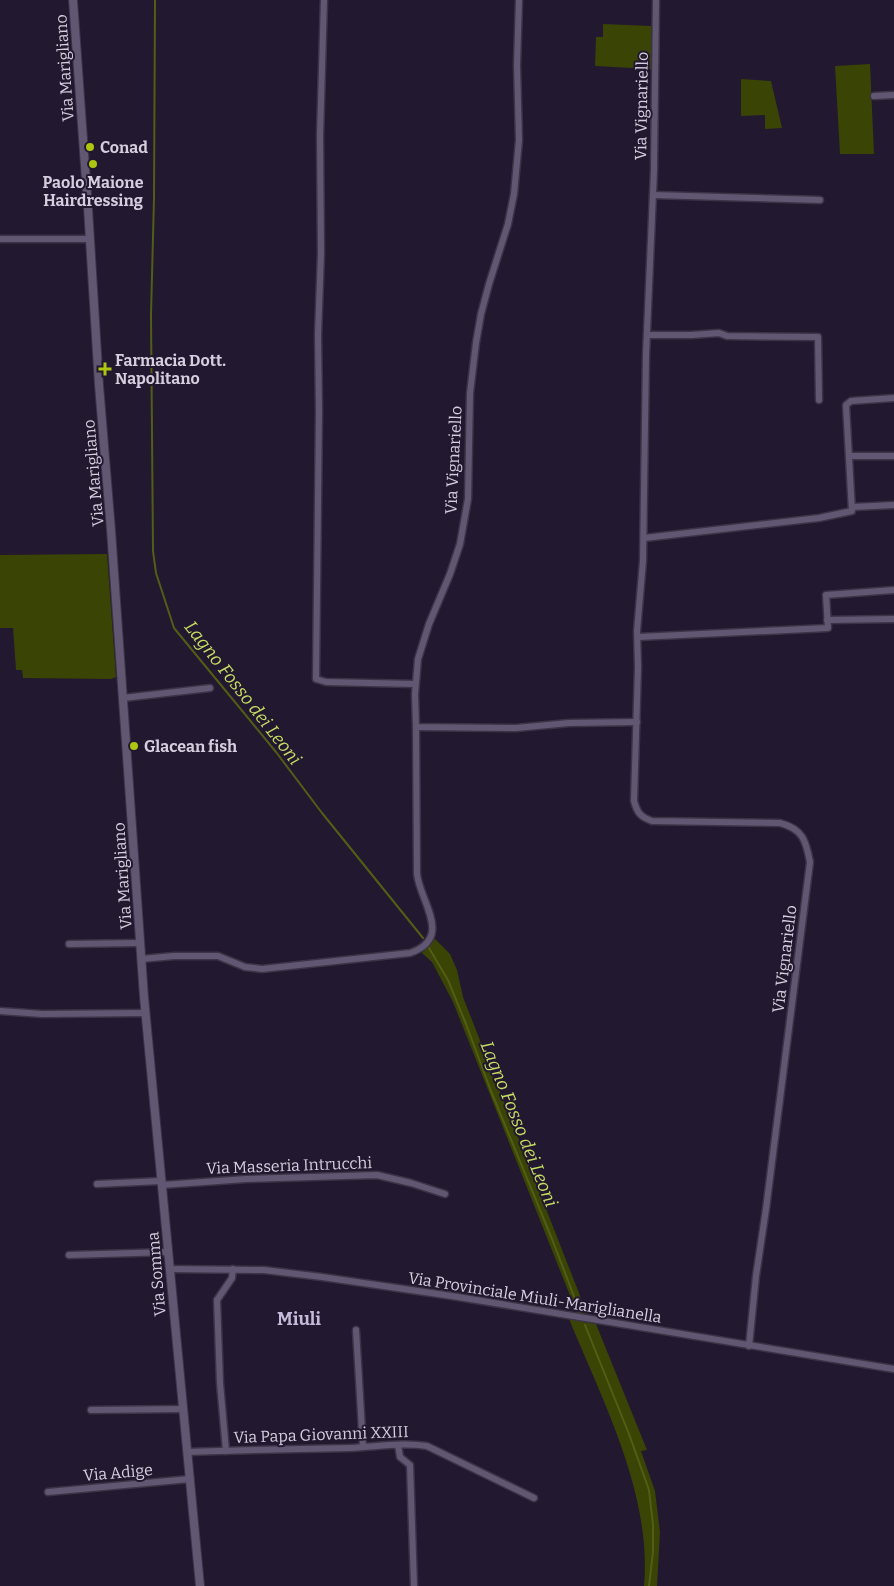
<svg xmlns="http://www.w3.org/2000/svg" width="894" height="1586" viewBox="0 0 894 1586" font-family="Bitter,serif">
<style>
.green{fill:#3a4405}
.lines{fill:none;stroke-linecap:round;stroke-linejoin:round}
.stream{stroke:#525e15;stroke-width:2}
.minor-casing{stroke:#3b3446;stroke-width:9}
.tertiary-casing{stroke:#3b3446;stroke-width:10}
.minor{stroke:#625772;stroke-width:6}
.tertiary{stroke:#625772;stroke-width:8}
.poi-dot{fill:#acc612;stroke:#22182f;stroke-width:2}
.labels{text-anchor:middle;stroke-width:4;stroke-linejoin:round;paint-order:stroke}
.street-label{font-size:16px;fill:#d4cede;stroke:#22182f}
.poi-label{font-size:16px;font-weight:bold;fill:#d4cede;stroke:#22182f;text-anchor:start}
.water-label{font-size:18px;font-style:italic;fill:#c5dd63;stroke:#22182f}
.neighbourhood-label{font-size:18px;font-weight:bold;fill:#c6bada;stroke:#22182f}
</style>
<rect width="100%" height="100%" fill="#22182f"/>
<g class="green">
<path d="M603,24l48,2v43l-56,-3 1,-29h7z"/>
<path d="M870,64l4,90h-34l-5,-88z"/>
<path d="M741,79l30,2 11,47 -17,1v-14l-24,1z"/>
<path d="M107,554l9,123 -5,2 -88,-1 -1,-8h-6l-3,-42h-13v-73z"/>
<path d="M434,938l16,16 7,16 6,27 125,319 -11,-3 -124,-311 -21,-40 -10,-9 9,-10z"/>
<path d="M569,1319l27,5 51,126 -6,1 14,40 5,41 -3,54h-13c8,-92 -41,-184 -75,-267z"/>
</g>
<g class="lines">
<g class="stream">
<path d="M155,0l-1,198 -3,117 2,236 3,22 18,55 102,124 46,61 101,125"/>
<path d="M429,948l19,32 18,44 25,67 61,148 28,73"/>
<path d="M585,1325l44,109 20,56 4,35v27l-4,34"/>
</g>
<defs>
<g id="minor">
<path d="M324,0l-4,136 1,117 -3,82 1,76 -3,268 10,3 89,2"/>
<path d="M519,0l-2,65 2,75 -5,54 -6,30 -19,60 -8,30 -5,29 -6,50 -2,106 -8,45 -10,30 -21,50 -11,35 -3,35 1,33 100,1 53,-5 68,-1"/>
<path d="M656,0l-2,170 -8,185 -3,206 -6,70 1,36 -4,134c3,11 6,16 18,20l128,2c23,6 26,18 30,39l-44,347 -10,67 -7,70"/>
<path d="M874,96l20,-1"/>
<path d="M653,195l167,5"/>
<path d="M0,239h90"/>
<path d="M647,335h44l28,-2 8,3 91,1 1,63"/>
<path d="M850,456h44"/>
<path d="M853,507l41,-2"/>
<path d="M644,538l175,-20 33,-7 -6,-106 5,-4 43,-3"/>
<path d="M827,620l67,-1"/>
<path d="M638,637l190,-9 -2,-33 68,-5"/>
<path d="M123,698l87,-10"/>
<path d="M69,944l71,-1"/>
<path d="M141,959l33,-3h44l27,11 17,2 148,-16c44,-15 10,-51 7,-79l-1,-147"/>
<path d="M0,1011l42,3 103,-1"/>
<path d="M97,1184l64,-3"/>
<path d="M162,1185l84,-6 131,-4 34,8 34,11"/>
<path d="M69,1255l99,-3"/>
<path d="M170,1269l94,1 58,7 130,19 442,73"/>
<path d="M356,1330l7,117"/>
<path d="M91,1410l92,-1"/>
<path d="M398,1445l2,12 10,8 4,121"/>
<path d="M226,1451l-6,-68 -3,-83 15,-22 1,-9"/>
<path d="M187,1452c55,-2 109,-3 164,-4 25,-1 51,-6 76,-2l107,52"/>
<path d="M48,1492l142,-13"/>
</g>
<path id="tertiary" d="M73,0l15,208 11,177 12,145 33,467 56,589"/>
</defs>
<use href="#minor" class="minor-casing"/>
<use href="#tertiary" class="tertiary-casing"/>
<use href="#minor" class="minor"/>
<use href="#tertiary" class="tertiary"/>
</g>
<g class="poi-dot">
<circle cx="90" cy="147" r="5"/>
<circle cx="93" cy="164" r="5"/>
<path d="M102.5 361.5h5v5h5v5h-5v5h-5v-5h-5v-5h5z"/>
<circle cx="134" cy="746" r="5"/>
</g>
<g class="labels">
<g class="street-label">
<text transform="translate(64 68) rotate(-94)" y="6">Via Marigliano</text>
<text transform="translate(641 106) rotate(-89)" y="6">Via Vignariello</text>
<text transform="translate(453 460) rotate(-87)" y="6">Via Vignariello</text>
<text transform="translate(93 473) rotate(-95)" y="6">Via Marigliano</text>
<text transform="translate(122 876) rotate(-94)" y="6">Via Marigliano</text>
<text transform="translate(784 959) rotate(-83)" y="6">Via Vignariello</text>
<text transform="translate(289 1165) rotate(-2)" y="6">Via Masseria Intrucchi</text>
<text transform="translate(156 1274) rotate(-95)" y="6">Via Somma</text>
<text transform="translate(535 1297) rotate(9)" y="6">Via Provinciale Miuli-Mariglianella</text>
<text transform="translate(321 1434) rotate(-2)" y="6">Via Papa Giovanni XXIII</text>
<text transform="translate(118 1472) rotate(-5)" y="6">Via Adige</text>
</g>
<g class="poi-label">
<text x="100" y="153">Conad</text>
<text x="93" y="188" text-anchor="middle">Paolo Maione<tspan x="93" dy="18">Hairdressing</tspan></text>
<text x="115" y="366">Farmacia Dott.<tspan x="115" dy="18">Napolitano</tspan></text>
<text x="144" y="752">Glacean fish</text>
</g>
<g class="water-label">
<text transform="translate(243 693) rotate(52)" y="6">Lagno Fosso dei Leoni</text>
<text transform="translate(519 1124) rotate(68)" y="6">Lagno Fosso dei Leoni</text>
</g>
<g class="neighbourhood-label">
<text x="299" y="1325">Miuli</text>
</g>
</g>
</svg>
